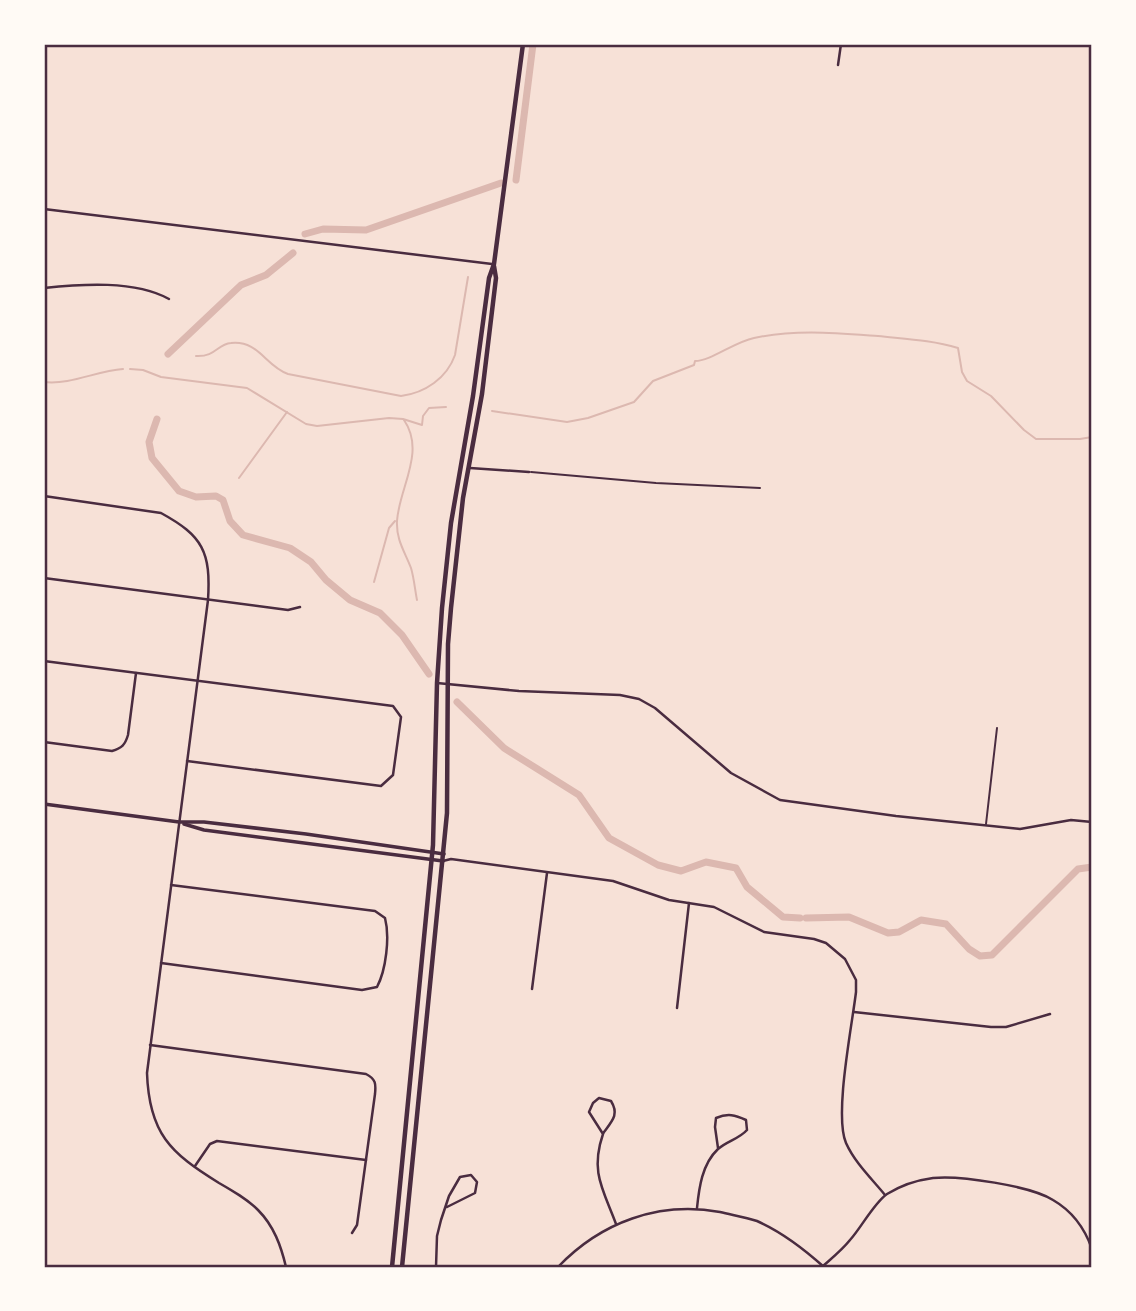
<svg xmlns="http://www.w3.org/2000/svg" width="1136" height="1311" viewBox="0 0 1136 1311" font-family="'DM Sans',sans-serif">
<style>
.lines{fill:none;stroke-linecap:round;stroke-linejoin:round}
.stream{stroke:#dcb8b0;stroke-width:2}
.canal{stroke:#dcb8b0;stroke-width:7}
.service{stroke:#4a2c40;stroke-width:2}
.minor{stroke:#4a2c40;stroke-width:2.5}
.tertiary{stroke:#4a2c40;stroke-width:3.5}
.secondary{stroke:#4a2c40;stroke-width:4.5}
.neatline{fill:none;stroke:#4a2c40;stroke-width:2.5}
</style>
<rect width="100%" height="100%" fill="#f7e1d7"/>
<g class="lines">
<g class="stream">
<path d="M196,356c20,1 21,-12 35,-13 28,-3 34,23 57,31l113,22c24,-3 46,-18 54,-41l13,-78"/>
<path d="M130,369l13,1 18,7 86,11 59,36 11,2 72,-8 14,1 19,6 1,-9 6,-8 17,-1"/>
<path d="M44,382c27,3 52,-11 79,-13"/>
<path d="M492,411l75,11 21,-4 46,-16 19,-21 41,-16 1,-4c16,0 39,-19 59,-23 41,-9 83,-5 124,-2 28,3 54,4 80,12l4,24 5,9 24,15 33,34 12,9h44l12,-2"/>
<path d="M404,420c22,32 -5,68 -7,101 -1,19 8,31 14,47 3,10 4,22 6,32"/>
<path d="M239,478l48,-66"/>
<path d="M374,582l15,-54 6,-7"/>
</g>
<g class="canal">
<path d="M516,180l17,-136"/>
<path d="M305,234l18,-5 43,1 135,-47"/>
<path d="M168,354l73,-69 25,-10 27,-22"/>
<path d="M157,419l-8,23 3,16 27,33 17,6 20,-1 7,4 7,21 13,14 47,13 21,14 15,18 24,20 30,13 22,22 27,39"/>
<path d="M457,702l47,46 75,47 30,43 49,27 23,6 25,-9 30,6 11,19 36,30 17,1"/>
<path d="M806,918l43,-1 39,16 11,-1 22,-12 25,4 23,25 11,7 12,-1 86,-86 14,-2"/>
</g>
<g class="service">
<path d="M531,472l125,11 104,5"/>
<path d="M986,824l11,-96"/>
</g>
<g class="minor">
<path d="M838,65l3,-21"/>
<path d="M44,209l448,55"/>
<path d="M44,288c37,-4 91,-8 125,11"/>
<path d="M470,468l59,4"/>
<path d="M44,496l117,17c42,23 50,39 47,87l-61,473c2,60 23,80 72,110 14,8 28,16 39,27 16,16 23,36 28,57"/>
<path d="M44,578l244,32 12,-3"/>
<path d="M44,661l349,45 8,11 -8,58 -12,11 -194,-25"/>
<path d="M437,683l82,8 101,4 19,4 16,9 76,65 49,27 116,16 124,13 51,-9 21,2"/>
<path d="M44,742l68,9c10,-3 13,-6 16,-16l8,-62"/>
<path d="M443,861l8,-2 162,22 56,19 45,7 50,25 50,7 12,4 19,16 11,21v12c-4,34 -22,123 -10,151 9,20 26,36 39,52"/>
<path d="M161,963l201,27 15,-3c9,-17 13,-50 8,-69l-10,-7 -204,-26"/>
<path d="M532,989l15,-116"/>
<path d="M677,1008l12,-105"/>
<path d="M854,1012l137,15h15l44,-13"/>
<path d="M150,1045l216,29c10,5 10,10 9,20l-18,131 -5,8"/>
<path d="M603,1134l-14,-22 4,-9 6,-5 12,3c8,13 2,19 -7,31l-1,2c-13,38 0,55 13,90"/>
<path d="M195,1166l15,-22 7,-3 149,19"/>
<path d="M697,1208c2,-20 5,-44 21,-59 9,-8 21,-10 29,-19l-1,-10c-11,-5 -18,-7 -30,-2l-1,9 3,21"/>
<path d="M823,1266c9,-8 19,-16 27,-26 11,-12 24,-37 37,-46 13,-8 31,-14 46,-16 26,-3 98,8 120,22 19,11 32,29 39,49"/>
<path d="M436,1267l1,-31 4,-16 8,-24 11,-19 11,-2 6,7 -2,11 -28,14"/>
<path d="M558,1267c43,-45 101,-66 162,-55 12,3 25,5 37,9 25,11 47,28 67,46"/>
</g>
<g class="tertiary">
<path d="M44,804l135,18h25l102,12 138,20"/>
<path d="M184,824l20,6 239,31"/>
</g>
<g class="secondary">
<path d="M392,1267l41,-422 4,-162 5,-75 9,-85 22,-127 16,-118 5,-14 29,-220"/>
<path d="M402,1267l45,-454 1,-169 3,-36 12,-110 19,-104 14,-116 -2,-12"/>
</g>
</g>
<rect width="1136" height="1311" fill="none" stroke="#fffaf5" stroke-width="91"/>
<rect x="46" y="46" width="1044" height="1220" class="neatline"/>
</svg>
